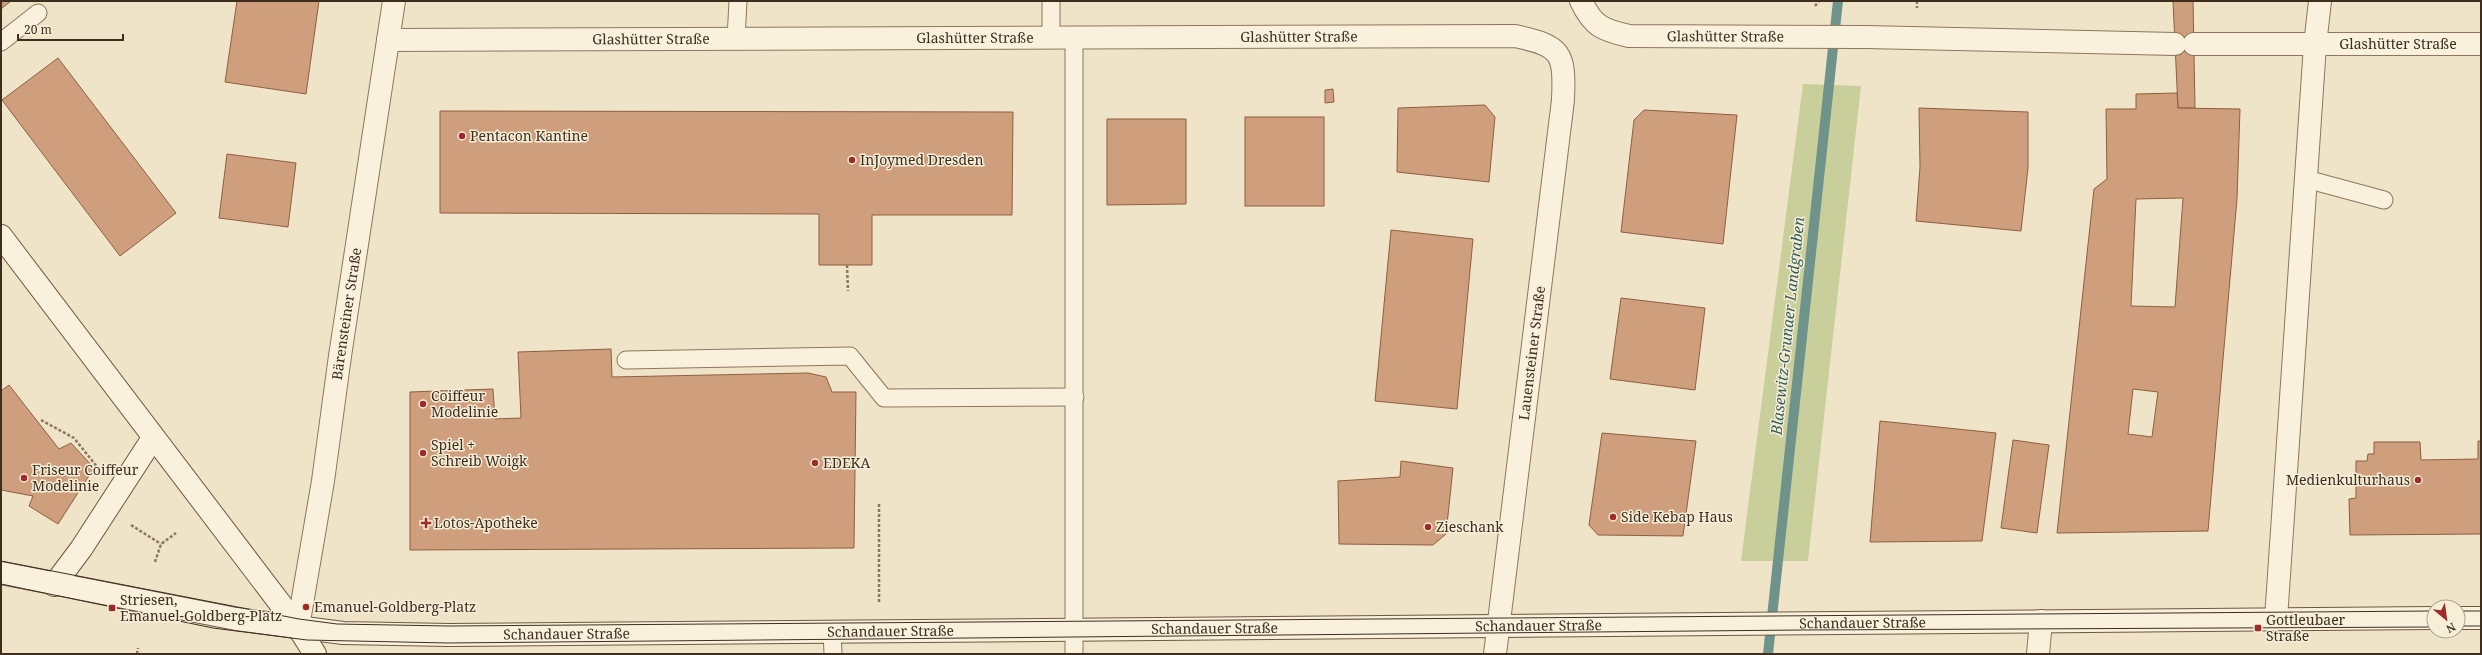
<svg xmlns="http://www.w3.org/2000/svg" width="2482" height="655" viewBox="0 0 2482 655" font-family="'Noto Serif',serif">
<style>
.green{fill:#c9cf9b}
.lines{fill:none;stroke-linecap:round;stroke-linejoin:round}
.stream{stroke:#6f938a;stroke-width:10}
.building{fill:#cf9f7d;stroke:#8d5f41;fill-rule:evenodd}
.lane-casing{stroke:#8d765c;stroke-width:19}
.street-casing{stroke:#8d765c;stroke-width:24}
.secondary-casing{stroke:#6f573f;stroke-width:24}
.path{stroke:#8d765c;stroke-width:2.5;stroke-dasharray:3 2;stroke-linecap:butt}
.lane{stroke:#faf1dc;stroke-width:17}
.street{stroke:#faf1dc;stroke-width:22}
.secondary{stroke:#faf1dc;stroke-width:22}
.tram{stroke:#3d2e20;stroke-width:1}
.poi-dot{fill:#9e2a2b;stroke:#f7eed8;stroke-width:1.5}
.labels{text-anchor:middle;stroke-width:3;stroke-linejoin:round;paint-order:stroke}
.street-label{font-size:14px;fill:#3d2e20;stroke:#f7eed8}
.poi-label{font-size:14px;fill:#3d2e20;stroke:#f7eed8;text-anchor:start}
.water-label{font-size:15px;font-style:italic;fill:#2f5d5a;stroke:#f7eed8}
</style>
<rect width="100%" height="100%" fill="#f0e4c8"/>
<path class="green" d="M1803,84l58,2 -53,475h-67z"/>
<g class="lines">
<path class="stream" d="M1768,654l70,-653"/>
</g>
<g class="building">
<path d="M1,1h10l-10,8z"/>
<path d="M237,1h82l-13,93 -81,-12z"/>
<path d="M2173,1h20l2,107h-17z"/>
<path d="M58,58l118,155 -56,43 -118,-156z"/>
<path d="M1333,89l1,13 -9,1v-13z"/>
<path d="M2177,93l1,15 62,1 -3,90 -29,332 -151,2 37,-344 13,-10 -1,-70h30v-15zM2183,198l-8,109 -44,-1 5,-107zM2133,389l25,3 -6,45 -24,-3z"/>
<path d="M1485,105l10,12 -6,65 -92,-10 1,-64z"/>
<path d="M1919,108l109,4v56l-7,63 -105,-10 4,-54z"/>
<path d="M1644,110l93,5 -14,129 -102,-12 13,-112z"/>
<path d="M440,111l573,1 -1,103h-140v50h-53v-51l-379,-1z"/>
<rect x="1245" y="117" width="79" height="89"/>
<path d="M1107,119h79v85l-79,1z"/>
<path d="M227,154l69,9 -8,64 -69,-9z"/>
<path d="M1391,230l82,9 -16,170 -82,-8z"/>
<path d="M1621,298l84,10 -10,82 -85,-11z"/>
<path d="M611,349l1,28 196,-4 18,4 6,15h24l-2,156 -444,2v-158l83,-3 2,30 26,-1 -3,-66z"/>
<path d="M9,385l50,64 12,-6 23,25 -36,56 -29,-18 4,-10 -32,-6v-99z"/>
<path d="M1880,421l116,12 -14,108 -112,1z"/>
<path d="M1602,433l94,8 -13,95 -85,-1 -9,-10z"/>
<path d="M2013,440l36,5 -12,88 -36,-5z"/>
<path d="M2478,441h3v93l-131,1 -1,-36 7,-1v-37h11l1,-7h6v-12h46l1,18 57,-1z"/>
<path d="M1401,461l52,7 -7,66 -13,11 -94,-1 -1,-63 62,-4z"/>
</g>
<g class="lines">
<defs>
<g id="lane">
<path d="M1051,38v-37"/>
<path d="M736,39l2,-38"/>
<path d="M1,42l37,-29"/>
<path d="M2306,179l78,21"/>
<path d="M626,360l224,-4 34,42 191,-1"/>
<path d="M832,631l1,23"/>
<path d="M1074,654v-617"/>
</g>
<g id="street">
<path id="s1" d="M1581,1c12,25 21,29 48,35l237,1 309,7"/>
<path id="s2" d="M388,40l1127,-4c47,10 50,17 48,64l-68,554"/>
<path id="s3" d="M2194,44h287"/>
<path d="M2276,619l39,-574 5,-44"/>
<path id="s4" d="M298,627l25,-146 17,-125 54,-355"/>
<path d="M2038,654l3,-33"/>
</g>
<g id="secondary">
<path d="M1,236l297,391 17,27"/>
<path id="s5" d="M1,573l235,46 107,14 106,2 1985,-17"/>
<path d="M54,585l27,-36 72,-111"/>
<path d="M2458,618h23"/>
</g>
</defs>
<use href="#lane" class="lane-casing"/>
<use href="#street" class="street-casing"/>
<use href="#secondary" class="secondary-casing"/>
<g class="path">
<path d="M1917,1v7"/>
<path d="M1815,6l4,-5"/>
<path d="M847,265l1,26"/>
<path d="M41,420l33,18 24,30"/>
<path d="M131,525l30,19"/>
<path d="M155,562l6,-18 15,-11"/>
<path d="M879,602v-100"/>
<path d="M137,654l1,-6"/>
</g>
<use href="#lane" class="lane"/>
<use href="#street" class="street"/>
<use href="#secondary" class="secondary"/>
<g class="tram">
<path d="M1,561l298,58 38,5 112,2 1985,-15"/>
<path d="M1,584l212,44 94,12 141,3 1354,-13 632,-3"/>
<path d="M2458,611h23"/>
<path d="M2458,626h23"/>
</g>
</g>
<g class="poi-dot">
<circle cx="462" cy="136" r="4"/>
<circle cx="852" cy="160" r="4"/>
<circle cx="423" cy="404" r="4"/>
<circle cx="423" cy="453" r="4"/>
<circle cx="815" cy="463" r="4"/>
<circle cx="24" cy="478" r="4"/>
<circle cx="2418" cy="480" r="4"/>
<circle cx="1613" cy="517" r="4"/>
<path d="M424 517h4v4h4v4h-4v4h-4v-4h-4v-4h4z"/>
<circle cx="1428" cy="527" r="4"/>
<circle cx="306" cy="607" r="4"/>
<rect x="108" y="604" width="8" height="8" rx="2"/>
<rect x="2254" y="624" width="8" height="8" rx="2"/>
</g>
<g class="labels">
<g class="street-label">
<text dy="5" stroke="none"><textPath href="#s2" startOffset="911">Glashütter Straße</textPath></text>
<text dy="5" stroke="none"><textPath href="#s1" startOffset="159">Glashütter Straße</textPath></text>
<text dy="5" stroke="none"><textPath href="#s2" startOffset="587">Glashütter Straße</textPath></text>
<text dy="5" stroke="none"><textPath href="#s2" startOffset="263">Glashütter Straße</textPath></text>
<text dy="5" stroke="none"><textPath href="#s3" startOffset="204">Glashütter Straße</textPath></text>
<text dy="5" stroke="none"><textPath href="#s4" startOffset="317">Bärensteiner Straße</textPath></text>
<text transform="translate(1532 353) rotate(-83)" y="5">Lauensteiner Straße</text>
<text dy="5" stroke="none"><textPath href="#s5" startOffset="1867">Schandauer Straße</textPath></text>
<text dy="5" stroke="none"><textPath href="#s5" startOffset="1543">Schandauer Straße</textPath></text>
<text dy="5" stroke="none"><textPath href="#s5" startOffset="1219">Schandauer Straße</textPath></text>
<text dy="5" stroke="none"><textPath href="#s5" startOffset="895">Schandauer Straße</textPath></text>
<text dy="5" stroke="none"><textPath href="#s5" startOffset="571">Schandauer Straße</textPath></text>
</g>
<g class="poi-label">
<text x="470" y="141">Pentacon Kantine</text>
<text x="860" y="165">InJoymed Dresden</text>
<text x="431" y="401">Coiffeur<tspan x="431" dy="16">Modelinie</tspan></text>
<text x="431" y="450">Spiel +<tspan x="431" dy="16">Schreib Woigk</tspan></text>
<text x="823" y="468">EDEKA</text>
<text x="32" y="475">Friseur Coiffeur<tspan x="32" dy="16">Modelinie</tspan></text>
<text x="2410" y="485" text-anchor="end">Medienkulturhaus</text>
<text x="1621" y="522">Side Kebap Haus</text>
<text x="434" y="528">Lotos-Apotheke</text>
<text x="1436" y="532">Zieschank</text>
<text x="120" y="605">Striesen,<tspan x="120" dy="16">Emanuel-Goldberg-Platz</tspan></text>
<text x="314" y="612">Emanuel-Goldberg-Platz</text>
<text x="2266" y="625">Gottleubaer<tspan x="2266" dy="16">Straße</tspan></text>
</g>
<g class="water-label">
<text transform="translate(1788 326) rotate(-84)" y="5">Blasewitz‐Grunaer Landgraben</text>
</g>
</g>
<rect width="2482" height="655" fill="none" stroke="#3d2e20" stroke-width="4"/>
<g transform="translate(2446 619) rotate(151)"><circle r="19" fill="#f7eed8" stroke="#ada18e"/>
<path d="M0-3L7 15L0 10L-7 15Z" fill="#9e2a2b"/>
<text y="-6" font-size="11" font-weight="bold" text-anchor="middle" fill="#3d2e20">N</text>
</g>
<path d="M18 34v6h105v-6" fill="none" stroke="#3d2e20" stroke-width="2"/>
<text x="24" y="34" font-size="12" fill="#3d2e20" stroke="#f7eed8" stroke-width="3" paint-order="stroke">20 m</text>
</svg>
